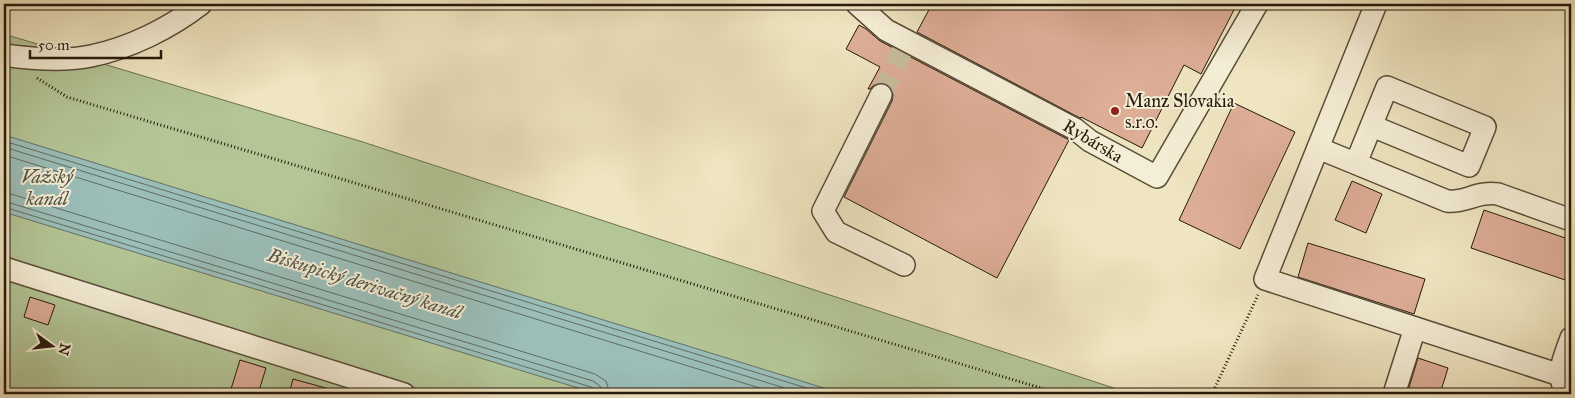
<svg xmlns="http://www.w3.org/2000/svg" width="1575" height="398" viewBox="0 0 1575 398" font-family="'IM FELL Great Primer',serif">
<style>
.green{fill:#b4c696;stroke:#6d7051}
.water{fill:#9bbeb9;stroke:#6c7c74}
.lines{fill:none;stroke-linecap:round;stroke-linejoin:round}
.shore{stroke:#606c62;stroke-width:1}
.building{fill:#ddad96;stroke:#26190c}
.minor-tunnel{stroke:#c7bc9c;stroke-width:21;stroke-dasharray:21 11;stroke-linecap:butt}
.minor-casing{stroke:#584c39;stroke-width:24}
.path{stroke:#26190c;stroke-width:3;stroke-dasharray:1 2.5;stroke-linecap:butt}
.minor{stroke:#f5eed6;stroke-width:21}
.poi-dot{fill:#8f2418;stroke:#f5eed6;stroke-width:2}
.labels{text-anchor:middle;stroke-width:4;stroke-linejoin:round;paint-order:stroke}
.poi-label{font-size:18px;fill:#26190c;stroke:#f5eed6;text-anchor:start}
.street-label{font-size:18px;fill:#26190c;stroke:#f5eed6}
.water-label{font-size:19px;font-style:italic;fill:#4f5349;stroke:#f5eed6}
</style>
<rect width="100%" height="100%" fill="#efe5c0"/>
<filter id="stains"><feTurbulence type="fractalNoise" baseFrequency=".004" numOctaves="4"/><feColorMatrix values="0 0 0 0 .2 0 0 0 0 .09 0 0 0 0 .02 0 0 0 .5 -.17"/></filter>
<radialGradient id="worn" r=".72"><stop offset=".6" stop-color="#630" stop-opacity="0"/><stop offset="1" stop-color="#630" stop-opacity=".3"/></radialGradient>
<g class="green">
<path d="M4,34l359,108 769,252h-289l-839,-259z"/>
<path d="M4,212l594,182h-594z"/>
</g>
<path class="water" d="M4,135l839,259h-245l-594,-182z"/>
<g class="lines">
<g class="shore">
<path d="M4,141l822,253"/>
<path d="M4,147l800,247"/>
<path d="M4,155l775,239"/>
<path d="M4,194h7l584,180 11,7 4,13"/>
<path d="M4,201l589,180 7,5 2,8"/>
<path d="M4,207l587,180 4,3 1,4"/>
</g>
</g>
<g class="building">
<path d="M932,4h305l-36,70 -17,-9 -42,83 -61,-31 -1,1 -163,-86z"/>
<path d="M859,25l7,4 14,12 189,99 -72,138 -153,-81 48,-96 1,-6 -1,-6 -6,-5 -6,-1 -6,2 -4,4h-2l12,-22 -34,-18z"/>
<path d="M1234,103l61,29 -55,117 -61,-29z"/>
<path d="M1352,181l30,13 -16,39 -31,-13z"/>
<path d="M1484,210l87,30v42l-100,-34z"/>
<path d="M1308,243l117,36 -11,35 -116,-37z"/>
<path d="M30,297l25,8 -7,20 -24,-8z"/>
<path d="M1418,358l30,10 -8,26h-33z"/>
<path d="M240,360l26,8 -8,26h-9l-18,-5z"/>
<path d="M293,379l40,11v4h-44z"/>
</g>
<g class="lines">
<path class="minor-tunnel" d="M881,95l22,-46"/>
<defs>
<g id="minor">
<path d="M857,4l29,26 189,99 15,12 67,36 100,-173"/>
<path d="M1376,4l-111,275 295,96"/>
<path d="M4,55c28,4 59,7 87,1 39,-8 79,-28 110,-52"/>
<path d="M881,95l-58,116 13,21 68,33"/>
<path d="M1318,148l129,53c19,2 30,-10 51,-7l73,26"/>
<path d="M1356,163l31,-76 98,40 -16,39 -97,-40"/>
<path d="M4,268l400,126"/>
<path d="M1394,394l21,-66"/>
<path d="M1570,394c-18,-15 -5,-38 1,-56"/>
</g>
</defs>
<use href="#minor" class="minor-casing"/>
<g class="path">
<path d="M37,78l30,19 994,297"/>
<path d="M1212,394l46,-99"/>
</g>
<use href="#minor" class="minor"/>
</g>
<circle class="poi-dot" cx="1115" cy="111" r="5"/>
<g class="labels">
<g class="poi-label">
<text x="1125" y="107">Manz Slovakia<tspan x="1125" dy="21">s.r.o.</tspan></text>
</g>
<g class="street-label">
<text transform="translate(1093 141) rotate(31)" y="6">Rybárska</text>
</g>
<g class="water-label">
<text x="47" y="183">Važský<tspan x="47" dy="22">kanál</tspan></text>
<text transform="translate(365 283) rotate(17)" y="7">Biskupický derivačný kanál</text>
</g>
</g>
<rect width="1575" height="398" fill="none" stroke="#efe5c0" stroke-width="20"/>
<rect x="5" y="5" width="1565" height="388" fill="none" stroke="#26190c" stroke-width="2.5"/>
<rect x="10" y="10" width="1555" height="378" fill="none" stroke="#26190c"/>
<g transform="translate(52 346) rotate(105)" stroke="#f5eed6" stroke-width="4" paint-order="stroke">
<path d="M0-4L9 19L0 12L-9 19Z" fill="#26190c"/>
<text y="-8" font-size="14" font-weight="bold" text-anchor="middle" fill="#26190c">N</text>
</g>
<path d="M30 50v8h131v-8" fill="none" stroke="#26190c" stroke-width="2.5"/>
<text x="38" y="50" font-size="15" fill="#26190c" stroke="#f5eed6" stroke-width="4" paint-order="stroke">50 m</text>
<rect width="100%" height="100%" filter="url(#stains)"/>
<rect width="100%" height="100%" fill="url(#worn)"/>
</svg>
